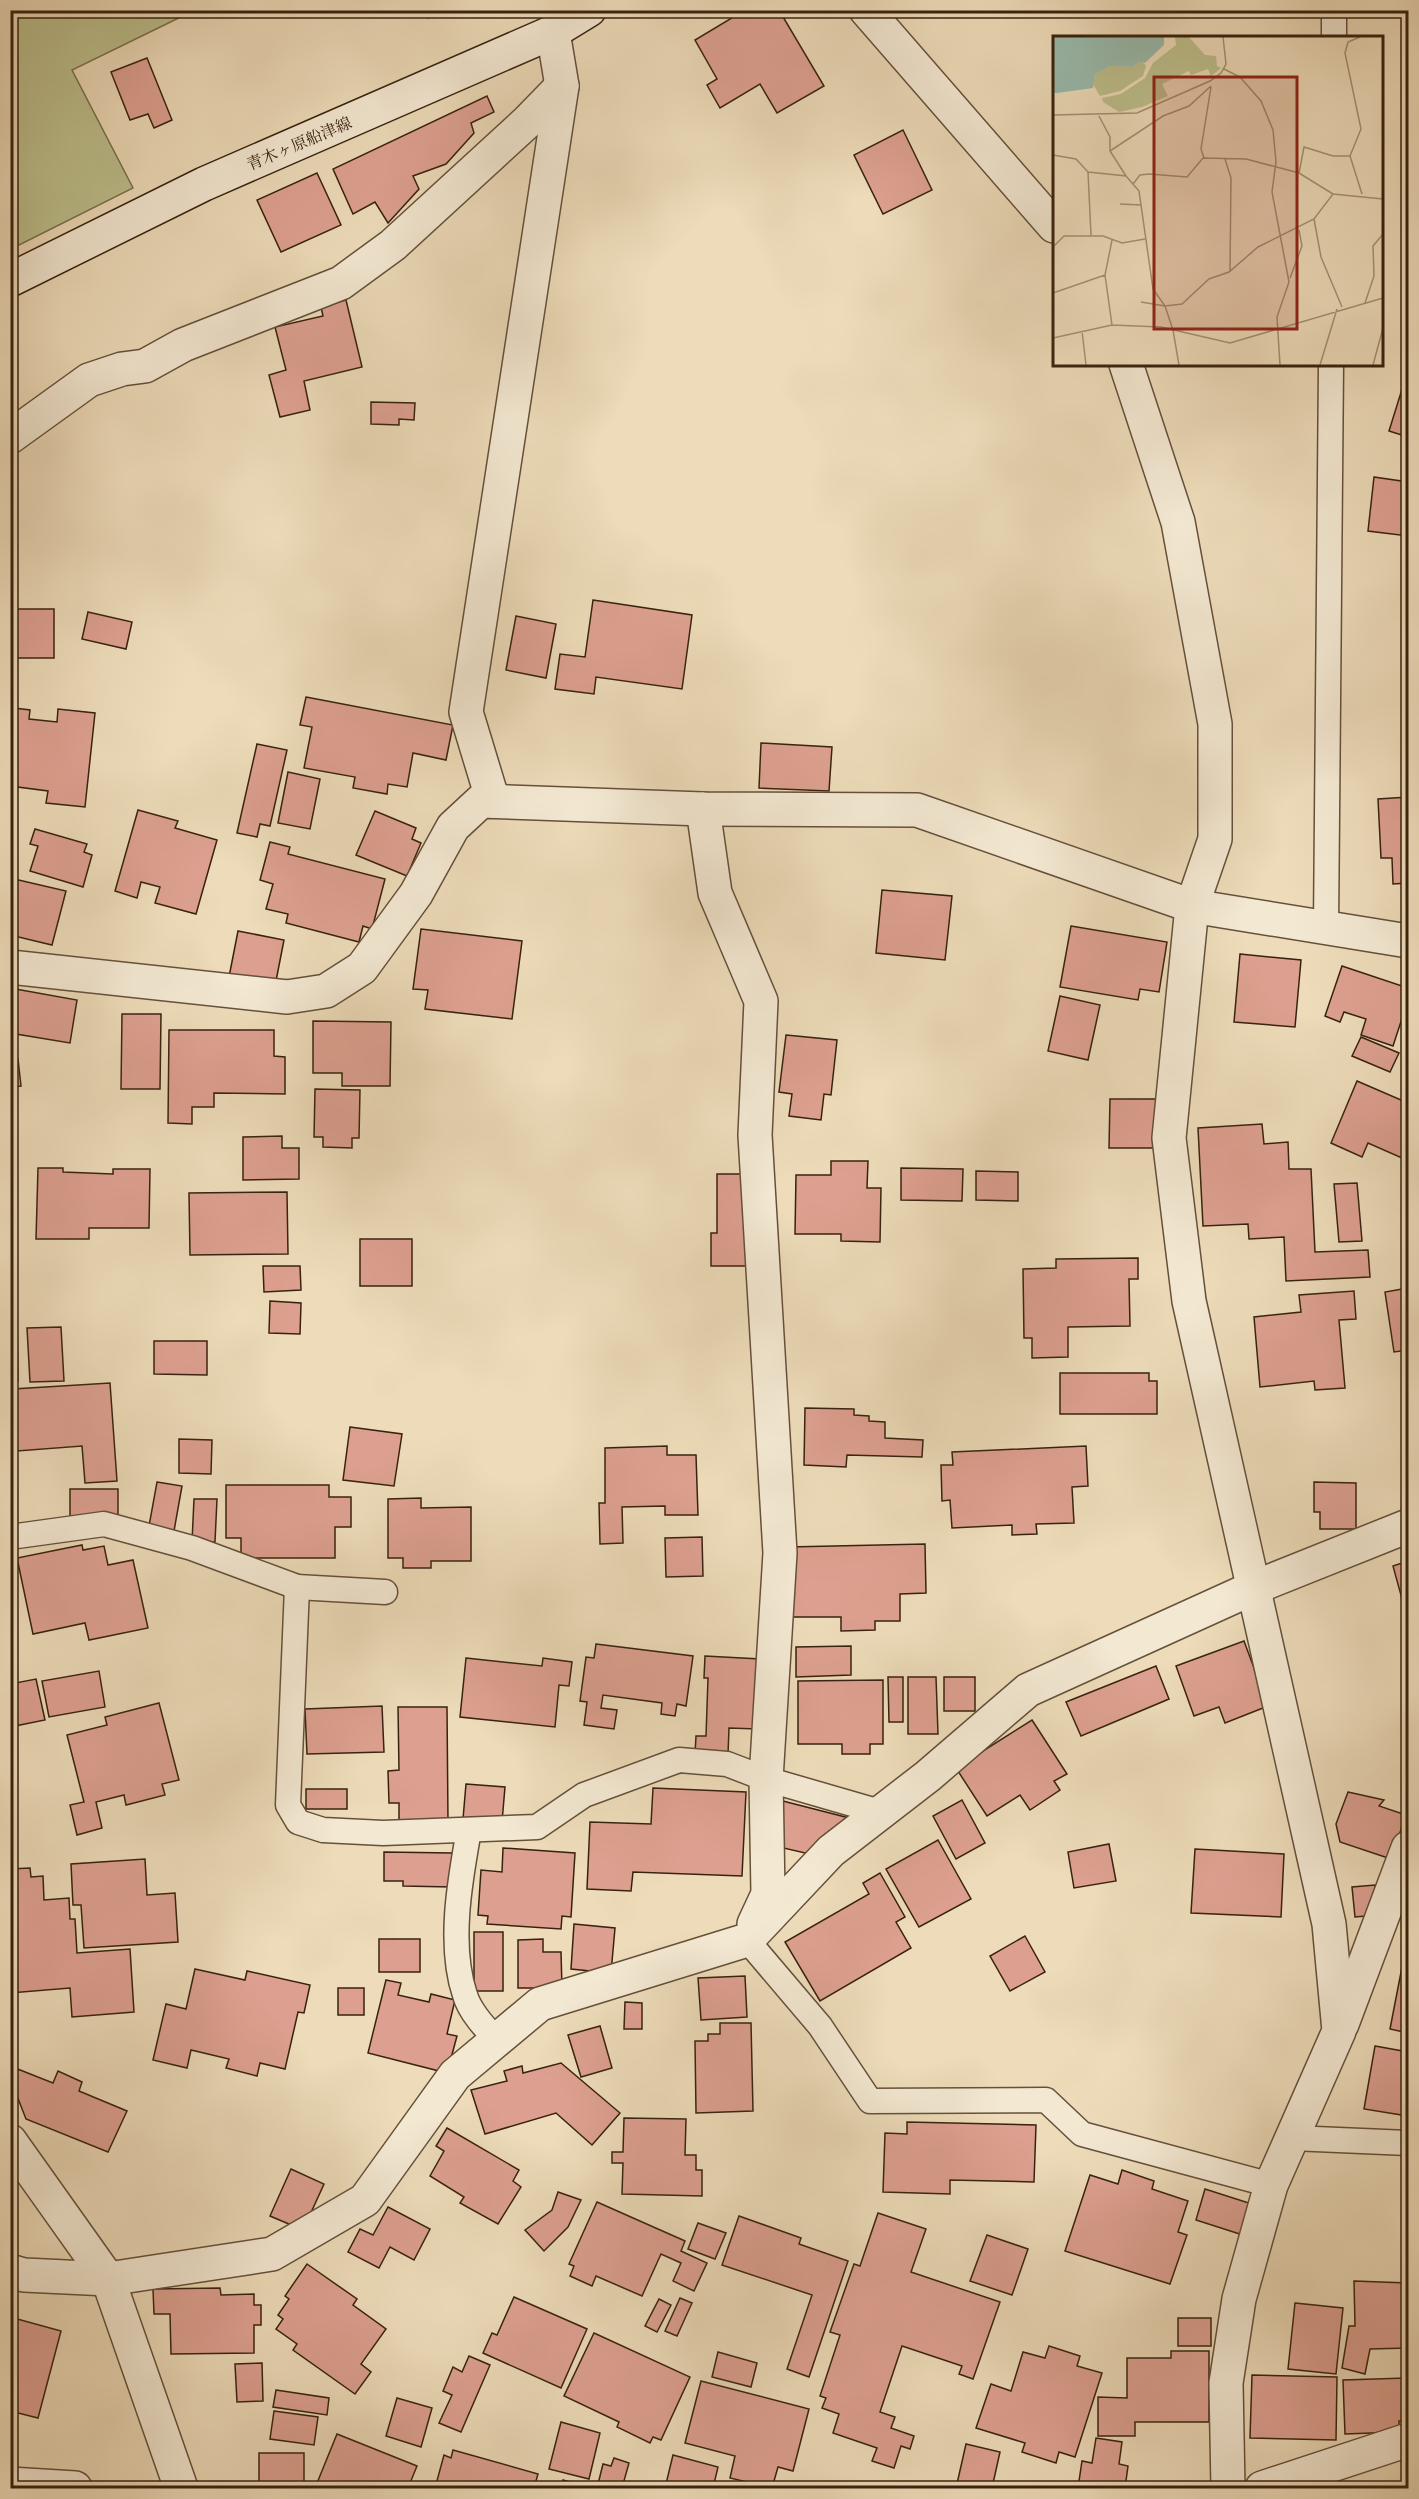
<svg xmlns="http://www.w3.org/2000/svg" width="1419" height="2499" viewBox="0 0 1419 2499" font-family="'IM FELL French Canon','Noto Serif JP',serif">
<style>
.green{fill:#bcbf8c;stroke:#7a704e;stroke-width:1.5}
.building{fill:#dda090;stroke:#38220f;stroke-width:1.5}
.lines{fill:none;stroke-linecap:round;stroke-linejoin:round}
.service-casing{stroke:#65503a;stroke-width:27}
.minor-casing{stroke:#65503a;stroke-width:36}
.tertiary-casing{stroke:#65503a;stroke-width:36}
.secondary-casing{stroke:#38220f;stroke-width:36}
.service{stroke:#f3e8d2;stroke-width:24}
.minor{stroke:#f3e8d2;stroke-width:33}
.tertiary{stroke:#f3e8d2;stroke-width:33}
.secondary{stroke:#f3e8d2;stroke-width:33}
.labels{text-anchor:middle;stroke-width:4.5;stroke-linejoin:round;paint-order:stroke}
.street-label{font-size:16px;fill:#38220f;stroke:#f3e8d2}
.inset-road{fill:none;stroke:#a59175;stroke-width:1.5}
.view{fill:#8f2418;fill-opacity:0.15;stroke:#8f2418;stroke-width:3}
.inset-edge{fill:none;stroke:#38220f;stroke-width:3}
</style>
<rect width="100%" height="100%" fill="#eddbb9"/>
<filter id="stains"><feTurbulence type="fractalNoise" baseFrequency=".00333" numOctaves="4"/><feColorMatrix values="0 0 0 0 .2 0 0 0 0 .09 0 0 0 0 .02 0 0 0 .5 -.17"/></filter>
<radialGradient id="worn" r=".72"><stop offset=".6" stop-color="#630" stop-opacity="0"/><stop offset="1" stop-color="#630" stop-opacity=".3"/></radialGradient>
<path class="green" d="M11,10l182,1 -121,59 61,118 -122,61z"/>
<g class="building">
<path d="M425,10h21l-18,8z"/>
<path d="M745,10h34l45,76 -47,27 -17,-29 -40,24 -13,-23 10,-6 -22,-39z"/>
<path d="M147,58l25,62 -18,8 -6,-14 -18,6 -19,-48z"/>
<path d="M487,96l7,16 -23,11 3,10 -28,31 -33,12 6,13 -31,34 -13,-21 -22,12 -20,-45z"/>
<path d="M903,130l29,60 -49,24 -29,-59z"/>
<path d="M317,173l24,52 -60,27 -24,-52z"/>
<path d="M346,300l16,67 -58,14 6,29 -30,7 -11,-42 17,-5 -11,-43 48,-11 -2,-9z"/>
<path d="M1408,370v67l-19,-6z"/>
<path d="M371,402l44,1 -1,17 -15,-1v6l-28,-1z"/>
<path d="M1374,477l34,5v54l-40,-5z"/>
<path d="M593,600l99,15 -10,74 -86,-12 -2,17 -39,-5 5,-35 25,3z"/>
<path d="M14,609h40v49h-39v-11h-5v-30h4z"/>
<path d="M88,612l44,10 -6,27 -44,-10z"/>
<path d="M516,616l40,8 -10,54 -40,-8z"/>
<path d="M306,697l147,28 -7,35 -33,-7 -6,34 -19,-3 -1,10 -34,-6 2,-11 -51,-9 8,-41 -12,-2z"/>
<path d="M14,708l16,2 -1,9 28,3 1,-13 37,4 -10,94 -39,-4 2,-12 -38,-5v-47z"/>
<path d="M761,743l71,4 -3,44 -70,-3z"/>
<path d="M257,744l30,6 -17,76 -10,-2 -3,13 -20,-4z"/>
<path d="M288,772l32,7 -10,50 -32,-6z"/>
<path d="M1408,797v86l-15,1 -1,-26h-11l-3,-59z"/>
<path d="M138,810l40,11 -3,7 42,12 -21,74 -41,-11 5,-16 -19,-5 -4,16 -22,-7z"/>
<path d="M375,811l41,17 -4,11 9,4 -14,33 -51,-21z"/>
<path d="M35,829l52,15 -3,8 8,3 -9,32 -53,-16 8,-25 -8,-2z"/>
<path d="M270,842l20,5 -2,7 97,25 -13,50 -9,-3 -4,16 -73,-19 2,-9 -22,-5 7,-25 -13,-4z"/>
<path d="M10,878l56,13 -14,54 -42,-10z"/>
<path d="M882,890l70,6 -7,64 -69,-7z"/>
<path d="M1071,926l96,16 -8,50 -19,-3 -2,11 -78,-13z"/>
<path d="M421,929l101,12 -10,78 -87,-10 3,-19 -15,-1z"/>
<path d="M238,931l46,9 -9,46 -46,-9z"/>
<path d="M1240,954l61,6 -6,67 -61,-5z"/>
<path d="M1342,966l66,22v12l-15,46 -32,-11 5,-16 -22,-7 -4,10 -15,-6z"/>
<path d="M10,988l67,12 -7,43 -60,-10z"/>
<path d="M1060,996l40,9 -12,55 -40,-9z"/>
<path d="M122,1014h39l-1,75h-39z"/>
<path d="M313,1021l78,1 -1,64h-48v-13h-29z"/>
<path d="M169,1030h105v26l11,1v37l-71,-1v14h-22v17l-24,-1z"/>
<path d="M786,1035l51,5 -6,55 -7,-1 -3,26 -32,-4 3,-22 -13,-2z"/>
<path d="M1361,1037l38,16 -9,19 -38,-16z"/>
<path d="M18,1059l3,27 -11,1v-27z"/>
<path d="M1357,1081l51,22v41l-6,14 -34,-15 -6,14 -31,-14z"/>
<path d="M315,1089l45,1 -1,48h-7v10l-29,-1v-10h-9z"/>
<path d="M1110,1099h46l-1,49h-46z"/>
<path d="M1262,1124l2,20 24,-2 1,27h22l4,83 53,-2 2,27 -84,4 -2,-44 -35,2 -1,-15 -45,2 -5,-98z"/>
<path d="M282,1136v12h17v31l-56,1v-43z"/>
<path d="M831,1161h37l-1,27h14l-1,54 -39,-1v-7h-46l1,-59h35z"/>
<path d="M38,1168h25v4l50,2v-5h37l-1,59h-60v11h-53z"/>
<path d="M901,1168l62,1 -1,32 -61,-1z"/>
<path d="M976,1171l42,1v29l-42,-1z"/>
<path d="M717,1174h30l-1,92h-35v-33h6z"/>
<path d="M1357,1183l5,58 -23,1 -5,-58z"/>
<path d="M287,1192l1,62 -98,1 -1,-62z"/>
<rect x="360" y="1239" width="52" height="47"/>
<path d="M1138,1258v21h-9l1,47 -62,1v30l-36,1v-20h-8l-1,-69 33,-1v-9z"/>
<path d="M263,1266h37l1,24 -37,2z"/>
<path d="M1408,1288v62l-14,2 -9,-60z"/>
<path d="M1354,1291l2,28 -17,1 6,68 -30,2 -1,-9 -54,6 -6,-70 47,-5 -2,-17z"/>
<path d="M270,1301l31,2 -1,31 -31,-1z"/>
<path d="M10,1313h7l1,68h-8z"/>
<path d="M61,1327l3,54 -34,1 -3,-54z"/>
<path d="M154,1341h53v34l-53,-1z"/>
<path d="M1060,1373h89v8h8v33h-97z"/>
<path d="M110,1383l7,98 -32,2 -3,-37 -65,5 -4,-62z"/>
<path d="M805,1408l49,1v6l15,1v5l16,1v16l38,2 -1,17 -75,-2 -1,12 -42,-2z"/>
<path d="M350,1427l52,7 -8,52 -51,-6z"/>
<path d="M179,1439l33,1 -1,34 -32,-1z"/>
<path d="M667,1446v9h29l2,60h-33v-9l-43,1 1,36 -23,1 -1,-41h6v-55z"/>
<path d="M1086,1446l2,40 -16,1 2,36 -38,1 1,10 -25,1v-10l-60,3 -2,-28 -8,1 -1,-36h12l-1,-13z"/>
<path d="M157,1482l25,4 -8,45 -25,-5z"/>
<path d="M1314,1482l42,1v46h-36v-17h-6z"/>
<path d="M226,1485h103v12h22v30h-16v31h-94v-20h-15z"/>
<rect x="70" y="1489" width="48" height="27"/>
<path d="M421,1498v10l50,-1v54h-40v7h-28v-10h-15v-59z"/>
<path d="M194,1499h23l-2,43h-23z"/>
<path d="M702,1537l1,39 -37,1 -1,-39z"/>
<path d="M925,1544l1,49 -26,1v27h-25v9l-34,1v-14h-52l-1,-70z"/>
<path d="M82,1545l1,5 21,-4 4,19 25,-5 15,68 -59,12 -4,-17 -52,11 -16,-76z"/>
<path d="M1408,1561v37l-6,1 -9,-33z"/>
<path d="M1244,1641l24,65 -43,17 -6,-16 -25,9 -18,-50z"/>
<path d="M596,1644l97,12 -7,50 -9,-2 -2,12 -14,-2 1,-11 -59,-8 -2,13 16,2 -3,19 -30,-4 3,-23 -7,-1 6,-44 8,1z"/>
<path d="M851,1646v29l-55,2v-30z"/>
<path d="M705,1656l55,3 -2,70 -29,-1 -1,27 -33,-1 1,-18h10l2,-58h-4z"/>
<path d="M466,1658l76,8 1,-8 29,4 -3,24 -10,-1 -4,42 -95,-10z"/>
<path d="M1156,1666l13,33 -88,37 -15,-34z"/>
<path d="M99,1671l6,36 -56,10 -7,-36z"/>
<path d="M888,1677h15v45h-14z"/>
<path d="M908,1677h28l2,57h-30z"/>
<rect x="944" y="1677" width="31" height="34"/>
<path d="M36,1679l9,41 -35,7v-43z"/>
<path d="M883,1680v64h-13v10h-28v-10h-44v-63z"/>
<path d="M159,1703l20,77 -17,4 3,11 -39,10 -2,-10 -28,7 6,26 -25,7 -7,-30 14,-3 -17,-67 40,-10 -2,-8z"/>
<path d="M382,1706l2,46 -77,2 -2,-45z"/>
<path d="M398,1707h49l1,115h-49v-19h-10l-1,-32 11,-1z"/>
<path d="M1032,1720l35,54 -13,7 6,9 -30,20 -10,-15 -33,21 -31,-48z"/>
<path d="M466,1784l39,3 -3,35 -39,-3z"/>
<path d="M653,1788l93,4 -4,84 -109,-4 -2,19 -44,-2 3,-67 61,2z"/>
<rect x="306" y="1789" width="41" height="20"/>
<path d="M1348,1792l36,8 -5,6 27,9 -15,44 -51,-17 -4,-18z"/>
<path d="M779,1800l74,19 -35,37 -39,-9z"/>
<path d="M962,1800l23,43 -29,16 -23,-43z"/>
<path d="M938,1840l33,59 -52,28 -33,-58z"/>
<path d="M1109,1844l7,37 -42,7 -6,-36z"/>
<path d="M503,1848l72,5 -4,64 -9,-1 -1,13 -74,-5 1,-8 -10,-1 3,-45 21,2z"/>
<path d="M1195,1849l89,5 -3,63 -90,-4z"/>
<path d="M384,1852l68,1v34l-49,-1v-5h-19z"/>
<path d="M145,1859l2,36 28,-2 3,49 -94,6 -3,-43h-8l-2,-41z"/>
<path d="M30,1868l1,9 12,-1 1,24 25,-2 1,21h5l2,34 53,-4 4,63 -62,5 -2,-29 -60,5v-124z"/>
<path d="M880,1873l25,44 -9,5 15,26 -91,53 -35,-59 84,-48 -6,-11z"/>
<path d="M1375,1885l2,30 -22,2 -3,-30z"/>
<path d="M574,1924l41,4 -4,45 -40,-4z"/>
<rect x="474" y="1932" width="29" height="59"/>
<path d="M1025,1936l20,36 -35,19 -20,-35z"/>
<rect x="379" y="1939" width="41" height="33"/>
<path d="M543,1939v13h18l1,36h-44v-48z"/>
<path d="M1403,1962l5,1v70l-18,-4z"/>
<path d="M195,1969l50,11 2,-9 63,14 -6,28 -6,-1 -13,57 -25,-6 -3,13 -31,-8 3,-9 -38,-9 -4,18 -34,-8 13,-56 20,5z"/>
<path d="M745,1976l2,41 -46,3 -3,-42z"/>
<path d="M386,1980l15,3 -3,12 31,7 2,-8 24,6 -8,34 10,2 -10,37 -79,-20z"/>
<rect x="338" y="1988" width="26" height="27"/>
<path d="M625,2002l17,1v26h-18z"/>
<path d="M720,2023h31l2,88 -57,2 -1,-72h13v-7h12z"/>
<path d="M600,2026l12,42 -31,9 -13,-42z"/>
<path d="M1375,2046l33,6v64l-44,-7z"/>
<path d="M561,2063l59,50 -28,32 -36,-32 -71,21 -14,-44 36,-9 -3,-10 18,-5 1,7z"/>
<path d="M10,2066l43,17 5,-12 24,11 -3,9 48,20 -19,41 -82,-33 -16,-41z"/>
<path d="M624,2118l62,1 -1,36h11v15h6v26l-80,-2 1,-31h-11v-11h11z"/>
<path d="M907,2122l129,3 -2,57 -84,-2v14l-67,-2 2,-59 22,1z"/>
<path d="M447,2128l72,42 -6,11 8,6 -23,37 -38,-21 4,-6 -34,-21 14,-25 -8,-5z"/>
<path d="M291,2169l33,15 -21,46 -33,-14z"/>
<path d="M1122,2170l32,11 -2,8 36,12 -10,31 9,3 -17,49 -105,-33 25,-76 28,9z"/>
<path d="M1205,2189l50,16 -9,31 -50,-16z"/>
<path d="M558,2192l23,8 -13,27 -24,24 -19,-21 27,-20z"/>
<path d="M597,2202l88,39 -4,10 26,12 -13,28 -21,-10 8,-18 -20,-9 -19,42 -46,-20 -4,10 -22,-10 4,-10 -5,-2z"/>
<path d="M388,2207l42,22 -16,31 -24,-13 -11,21 -31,-16 12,-23 13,6z"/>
<path d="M878,2213l48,16 -15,43 89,30 -27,77 -14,-5 3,-8 -60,-20 -22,66 15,5 -4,11 23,8 -4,13 -9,-3 -7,22 -22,-7 5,-13 -44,-15 6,-19 -17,-6 4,-10 -6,-2 20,-61 -10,-3 24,-68 6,2z"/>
<path d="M739,2216l62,22 -2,6 49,17 -39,116 -22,-8 25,-74 -90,-30z"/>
<path d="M698,2223l28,10 -11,26 -27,-10z"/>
<path d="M987,2235l41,14 -16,46 -42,-14z"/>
<path d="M307,2264l50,35 -4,6 33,24 -25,35 10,8 -16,22 -62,-44 4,-6 -21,-15 7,-10 -5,-4 11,-16 -4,-3z"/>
<path d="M1354,2281l54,2v65l-38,1 -5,25 -23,-6 7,-42h6z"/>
<path d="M220,2288l1,7 33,-1v11h7v20h-7v28l-83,1 -1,-40h-16l-1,-25z"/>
<path d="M514,2297l73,32 -26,59 -78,-35 9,-20 5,2z"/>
<path d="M680,2298l12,5 -15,33 -12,-5z"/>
<path d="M659,2299l12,6 -14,27 -12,-6z"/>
<path d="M1295,2303l48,5 -7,66 -48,-5z"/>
<path d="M10,2317l51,14 -23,87 -28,-7z"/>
<rect x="1178" y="2318" width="33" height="28"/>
<path d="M594,2333l96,44 -29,63 -8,-3 -3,6 -33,-16 2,-5 -55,-26z"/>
<path d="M1049,2346l31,10 -3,10 25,7 -27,84 -16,-5 -3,11 -34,-11 3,-9 -49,-15 15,-44 20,7 12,-39 22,6z"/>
<path d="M1171,2351h38v71h-74v14h-37v-39l29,1v-40h44z"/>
<path d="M718,2352l39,11 -6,24 -39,-10z"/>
<path d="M469,2356l21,9 -29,67 -22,-9 13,-28 -9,-4 10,-24 9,5z"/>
<path d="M262,2363l1,38 -26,1 -2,-38z"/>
<path d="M1252,2375l85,2 -1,63 -86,-2z"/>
<path d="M1406,2378l2,43h-9v11l-54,2 -2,-54z"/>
<path d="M701,2381l108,28 -16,62 -15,-4 -6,21 -42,-10 5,-22 -50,-13z"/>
<path d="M276,2390l53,8 -2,17 -54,-8z"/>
<path d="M397,2398l35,10 -11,39 -35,-11z"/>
<path d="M274,2411l44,6 -4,28 -44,-6z"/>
<path d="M561,2422l39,11 -11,46 -40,-10z"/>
<path d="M337,2434l80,32 -9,22h-93z"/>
<path d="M1096,2438l26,4 -3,22 9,2 -3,22h-47l4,-27 10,2z"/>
<path d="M966,2444l34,8 -8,36h-36z"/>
<path d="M453,2450l85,24 -4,14h-99l9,-33 7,3z"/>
<rect x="259" y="2453" width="45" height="35"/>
<path d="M673,2455l45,12 -5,21h-48z"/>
<path d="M614,2458l15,5 -7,25h-25l6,-24 8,2z"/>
<path d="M563,2480l29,8h-32z"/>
</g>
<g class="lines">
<defs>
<g id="service">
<path d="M1334,38v-28"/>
<path d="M1326,928l5,-564"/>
<path d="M10,1537l94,-13 88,24 105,39 88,5"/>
<path d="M297,1587l-9,218 10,17 25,8 60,3 154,-6 47,-32 95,-35 48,4 39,15 114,33"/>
<path d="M469,1830c-9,50 -21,115 -4,165 5,17 20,33 32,45"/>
<path d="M747,1940l73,86 50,75 176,-1 36,34 189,51"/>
<path d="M1292,2138l116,5"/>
</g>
<g id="minor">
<path d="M10,437l79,-57 33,-11 23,-3 38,-21 158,-62 52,-38 134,-123 35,-36"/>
<path d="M493,801l-27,-89 96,-626 -9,-54"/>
<path d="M703,809l12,84 46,108 -6,134 25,418 -14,226 2,115 -14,30"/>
<path d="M1192,906l-23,232 20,163 140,623 10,107 -68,154 -32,114 -13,84 2,105"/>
<path d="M10,967l277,30 39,-6 36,-23 54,-74 37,-67 28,-26 222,8 214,1 275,96 216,35"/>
<path d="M1342,2024l66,-176"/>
<path d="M10,2141l98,138 73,209"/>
<path d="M10,2271l14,4 84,4 164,-25 93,-54 90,-125 85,-71 207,-64 84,-89 97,-75 100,-86 225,-102 155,-62"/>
</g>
<g id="tertiary">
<path d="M866,10l188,216"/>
<path d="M1126,364l52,158 37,202v115l-23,67"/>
<path d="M10,2484l65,4"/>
<path d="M1262,2488l146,-48"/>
</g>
<path id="secondary" d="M10,280l194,-96 349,-152 36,-22"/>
</defs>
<use href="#service" class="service-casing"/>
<use href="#minor" class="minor-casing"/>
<use href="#tertiary" class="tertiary-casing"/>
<use href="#secondary" class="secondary-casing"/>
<use href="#service" class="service"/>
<use href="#minor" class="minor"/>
<use href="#tertiary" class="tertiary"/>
<use href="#secondary" class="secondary"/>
</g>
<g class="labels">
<g class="street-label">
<text transform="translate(299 143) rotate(-23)" y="6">青木ヶ原船津線</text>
</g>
</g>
<g transform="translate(1053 36)">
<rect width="330" height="330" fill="#eddbb9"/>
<path d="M122,1h14l16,18 11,1 1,10 4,2 -10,8 -3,-7 -17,6 -2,-4 -27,13 6,12 -26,11 -23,5 -16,-10 -1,-4 19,-4 24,-16 8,-15 23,-18zM88,24l5,6 -3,10 -23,15 -20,5 -7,-12 2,-10 14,-8 24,1z" fill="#bcbf8c"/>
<path d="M0,1h111v8l-19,18 -5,-2 -7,6 -24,-1 -8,5 -6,3 -2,14 -36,5h-4z" fill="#99bbad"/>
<path class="inset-road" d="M307,1l-12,5 -3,11 16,76 -11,27 12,38M171,33l16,8 21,24 12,29 3,32 -4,30 17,90 -12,35 3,48M0,79l84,-2 73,-32 11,-8 5,-9 -3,-27M46,80l11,21v14l16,25M57,115l53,-35 26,-10 22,-20M0,119l23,4 12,13 3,63M151,122l-3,-9 10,-62M172,123l6,19 -1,94M35,136l38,4 13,15 14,98 12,17 8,24 6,35M246,137l5,-26 29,9h17M80,148l7,-9 9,-1 38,3 16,-19 43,1 53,14 34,21M67,168l21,1M261,183l7,38 21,50M59,204l-7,35 7,50M0,211l11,-11h39l19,7 23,-4M237,242l12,-32 -3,-16M0,257l52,-18M88,266l24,4 17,-2 27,-25 20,-7 29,-25 56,-28 19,-25 50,5M312,267l9,-27 -1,-30 10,-12M29,295l4,34M0,302l59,-13 49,2 69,16 153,-45M267,329l17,-56M320,329l10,-37"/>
<path class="view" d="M101,41h143v252h-143z"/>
<rect width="330" height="330" class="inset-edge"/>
</g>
<rect width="1419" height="2499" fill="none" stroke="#eddbb9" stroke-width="36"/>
<rect x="12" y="12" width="1395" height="2475" fill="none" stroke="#38220f" stroke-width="3"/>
<rect x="18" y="18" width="1383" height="2463" fill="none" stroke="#38220f" stroke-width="1.5"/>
<rect width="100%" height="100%" filter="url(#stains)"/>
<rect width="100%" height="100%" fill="url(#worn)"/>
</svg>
